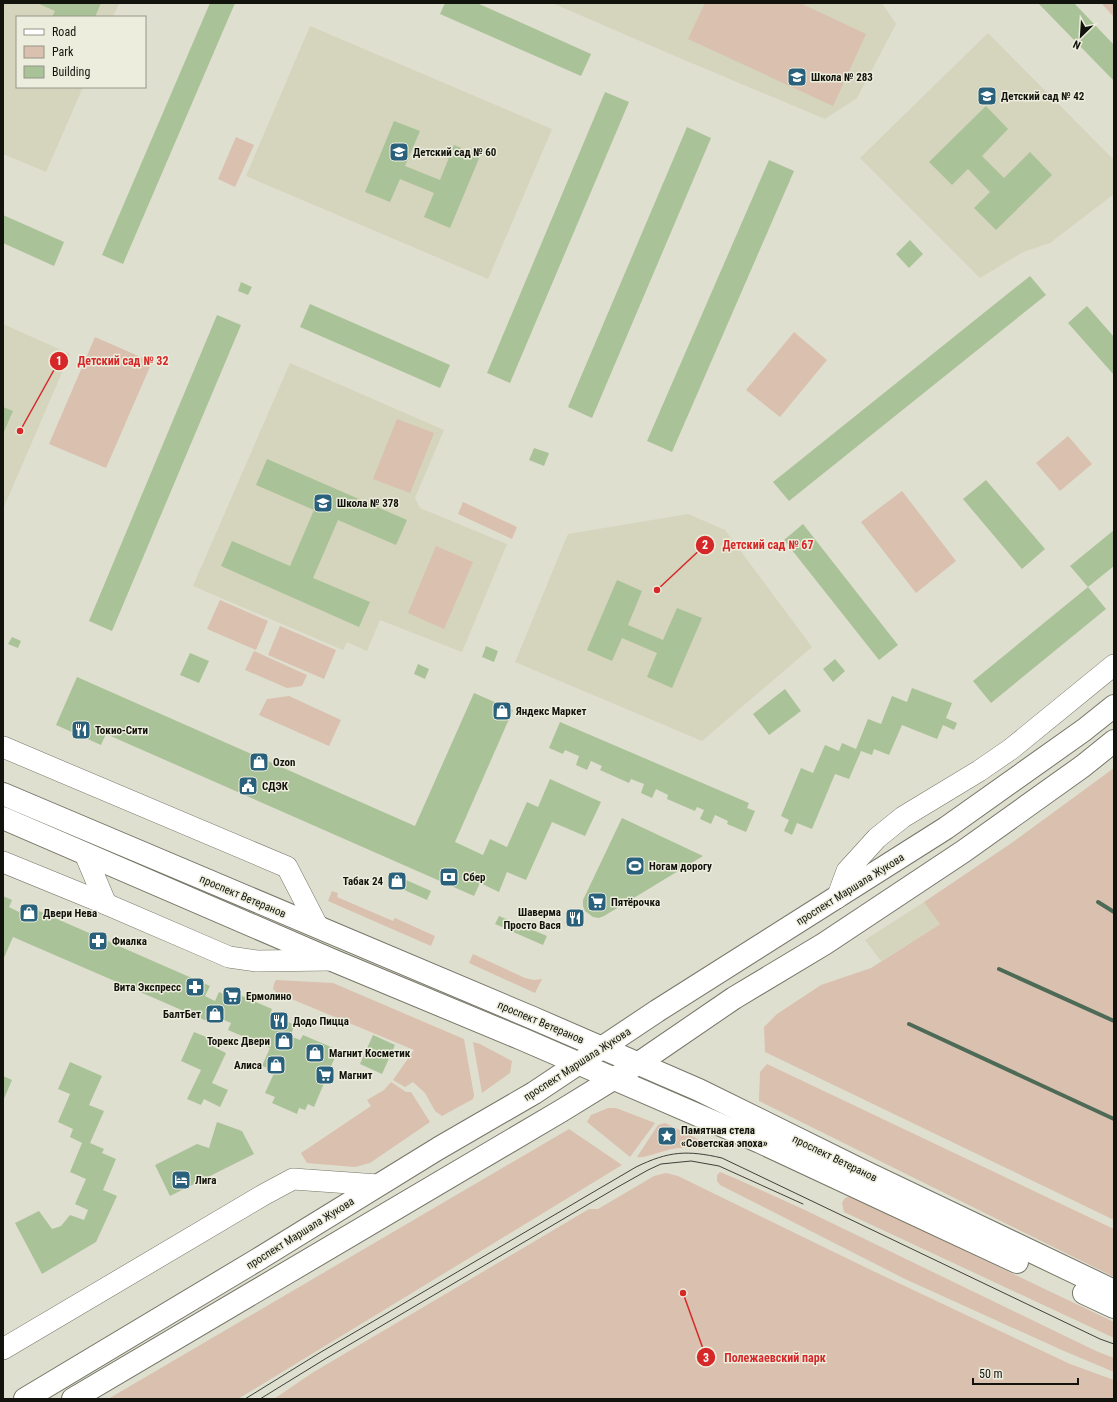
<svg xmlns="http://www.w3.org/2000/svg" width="1117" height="1402" viewBox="0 0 1117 1402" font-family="'Roboto Condensed',sans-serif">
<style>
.built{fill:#d5d4bd}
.green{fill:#dac0ae}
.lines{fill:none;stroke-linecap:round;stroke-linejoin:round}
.stream{stroke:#4c6a56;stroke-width:4}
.building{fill:#aac298}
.minor-casing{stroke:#767567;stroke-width:22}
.major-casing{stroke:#767567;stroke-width:24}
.minor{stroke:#fff;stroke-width:21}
.major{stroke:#fff;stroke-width:22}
.tram{stroke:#404038;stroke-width:1}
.labels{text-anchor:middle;stroke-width:3;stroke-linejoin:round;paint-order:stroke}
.poi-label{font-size:11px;font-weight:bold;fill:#13130d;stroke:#ededdd;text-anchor:start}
.street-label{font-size:11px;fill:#13130d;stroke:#ededdd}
.leader{fill:none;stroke:#d62828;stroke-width:1.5}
.callout-dot{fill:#d62828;stroke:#ededdd;stroke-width:1.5}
.mark-label{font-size:12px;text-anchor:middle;font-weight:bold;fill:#fff}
.callout-label{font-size:12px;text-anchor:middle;font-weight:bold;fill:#d62828;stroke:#ededdd;stroke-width:3;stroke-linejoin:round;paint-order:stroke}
</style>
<rect width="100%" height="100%" fill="#dfdfd0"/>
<g class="built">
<path d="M3,3h116l-6,14h-96v70h66l-37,85 -43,-18z"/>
<path d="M552,3h330l14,21 -39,74 -32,21 -150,-63z"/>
<path d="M310,26l242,103 -64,150 -242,-103z"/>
<path d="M988,33l126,127v34l-64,49 -27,9 -43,26 -120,-120z"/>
<path d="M3,324l67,30 -67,155z"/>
<path d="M290,363l154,67 -29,68 5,10 87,36 -45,108 -82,-32 -13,31 -20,-9 -4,8 -150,-64z"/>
<path d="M688,514l37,16 87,117 -110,94 -187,-79 53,-128z"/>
<path d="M924,902l17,21 -60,38 -16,-21z"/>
</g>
<g class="green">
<path d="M705,3h95l66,31 -33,72 -145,-67z"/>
<path d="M1101,3h13v14z"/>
<path d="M236,137l18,8 -19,42 -17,-8z"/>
<path d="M794,332l33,28 -47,57 -34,-27z"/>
<path d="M95,337l57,25 -46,106 -57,-24z"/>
<path d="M397,419l37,14 -24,60 -37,-14z"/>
<path d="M1068,436l24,28 -32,27 -24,-28z"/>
<path d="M902,491l54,70 -40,32 -55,-71z"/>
<path d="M463,502l54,25 -5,12 -54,-25z"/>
<path d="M436,546l37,16 -29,67 -36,-16z"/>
<path d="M220,600l48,21 -12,29 -49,-21z"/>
<path d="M280,626l56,24 -12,29 -56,-24z"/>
<path d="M254,651l53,24 -5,11 -15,2 -42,-18z"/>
<path d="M289,696l52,24 -12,26 -70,-31 8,-16z"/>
<path d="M1114,768v452l-349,-168 -1,-25 13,-13 44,-29 50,-17 69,-44 -16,-22 89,-60z"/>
<path d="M332,891l6,2 -1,4 56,24 2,-3 40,18 -4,10 -103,-45z"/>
<path d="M473,954l52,24 9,2 8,-1 -7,14 -66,-30z"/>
<path d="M276,980l57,3 131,56 10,56 -1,4 -31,17 -7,-5 -10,-18 -12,-11 -8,5 -12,-7 21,-30 -137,-57 -4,-4 1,-5z"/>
<path d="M473,1042l7,2 32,17 -2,12 -28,20z"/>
<path d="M767,1064l347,165v48l-355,-176 1,-29z"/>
<path d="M391,1082l15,10h5l19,30 -60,41 -15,4 -48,-4 -6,-10 70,-47 -4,-6 17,-10z"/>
<path d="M608,1108h8l39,15 -25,34 -43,-35 4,-7z"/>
<path d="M665,1123l43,21 -3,5c-11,-1 -21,-2 -32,0 -9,1 -29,10 -36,8l21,-32z"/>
<path d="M569,1129l53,36 -384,234h-130z"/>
<path d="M720,1172l19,8 68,31 289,140 18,7v14l-50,-21 -159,-72 -185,-94 -3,-4v-6z"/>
<path d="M666,1173l12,3 195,95 197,93 44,16v19h-840l38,-26 277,-164h9l56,-33z"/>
<path d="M850,1196l264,126v16l-270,-126 -2,-9 3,-5z"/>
</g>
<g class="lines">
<g class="stream">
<path d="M1098,902l16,10"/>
<path d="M999,969l115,52"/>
<path d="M909,1024l205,95"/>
</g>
</g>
<g class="building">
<path d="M37,3h64l-6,14h-43l3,-6z"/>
<path d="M210,3h25l-112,261 -21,-9z"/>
<path d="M445,3h32l114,51 -10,22 -141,-62z"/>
<path d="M1038,3h36l40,42v36z"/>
<path d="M605,92l24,10 -119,281 -23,-10z"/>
<path d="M986,106l22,23 -26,27 22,22 26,-26 22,23 -56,55 -22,-22 16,-16 -22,-23 -16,16 -23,-23z"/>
<path d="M394,121l26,10 -15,35 35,14 14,-35 26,11 -30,72 -26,-11 10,-24 -34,-14 -10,23 -25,-10z"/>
<path d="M687,127l24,11 -119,280 -24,-11z"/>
<path d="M769,160l25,11 -122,281 -25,-11z"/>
<path d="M3,215l61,27 -10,24 -51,-23z"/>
<path d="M910,240l13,14 -14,14 -13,-14z"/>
<path d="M1030,276l16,19 -257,206 -16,-19z"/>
<path d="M241,282l11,5 -4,8 -10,-4z"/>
<path d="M310,304l140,61 -10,23 -140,-61z"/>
<path d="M1087,306l27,31v38l-46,-52z"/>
<path d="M217,315l24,10 -129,306 -23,-10z"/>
<path d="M3,407l10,4 -10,23z"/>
<path d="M534,448l15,5 -5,13 -15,-6z"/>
<path d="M267,459l140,61 -11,25 -58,-25 -25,58 57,24 -11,25 -138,-61 11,-25 58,25 24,-56 -58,-25z"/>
<path d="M986,480l59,69 -23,20 -59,-70z"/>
<path d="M803,524l95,121 -19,15 -95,-120z"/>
<path d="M1114,530v36l-26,21 18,22 -115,94 -18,-22 115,-94 -18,-21z"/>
<path d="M617,580l25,11 -14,34 35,15 14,-32 25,10 -30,70 -25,-11 10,-24 -35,-15 -10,23 -25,-11z"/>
<path d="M12,637l9,4 -3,7 -10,-4z"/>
<path d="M486,646l12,5 -4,11 -12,-5z"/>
<path d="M190,653l19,8 -10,22 -19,-8z"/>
<path d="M835,659l10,12 -12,11 -10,-13z"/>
<path d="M418,664l11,5 -4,10 -11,-5z"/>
<path d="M77,677l338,149 59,-133 39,17 -58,132 28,13 7,-16 17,8 20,-45 11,5 12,-28 51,23 -16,34 -33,-14 -26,58 -19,-8 -8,20 -19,-9 -6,13 -368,-162 -5,11 -45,-20z"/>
<path d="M912,688l40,15 -6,15 11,5 -3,7 -11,-5 -6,14 -35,-14 -13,30 -15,-6 -2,6 -11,-4 -12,28 -14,-5 -23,55 -15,-6 -5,12 -8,-4 5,-11 -8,-4 20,-48 12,5 12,-28 14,6 3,-8 14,6 12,-30 13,5 11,-28 15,6z"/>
<path d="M785,689l16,22 -32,24 -16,-21z"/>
<path d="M560,722l189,81 -2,5 8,3 -9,21 -19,-8 1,-3 -13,-6 -4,9 -11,-5 4,-9 -7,-3 -2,4 -28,-12 1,-4 -12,-6 -4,9 -11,-5 3,-9 -13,-5 -2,4 -29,-13 2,-4 -11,-5 -4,9 -11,-5 3,-9 -14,-6 -2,4 -14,-6z"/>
<path d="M622,818l81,38 -99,60 -5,2 -6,-1 -8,-6 -2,-5v-6z"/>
<path d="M397,876l34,15 -4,9 -34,-15z"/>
<path d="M3,896l9,4 -3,7 10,5 4,-8 187,82 -5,10 10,5 4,-9 7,3 2,-5 44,19 -2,5 25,11 -5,11 10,4 3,-5 35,15 -24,57 -6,-3 -3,6 -6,-2 -2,6 -25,-11 3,-6 -10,-4 10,-22 -13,-5 8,-18 -42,-18 3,-7 -21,-9 -3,7 -194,-84 -10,23z"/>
<path d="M499,916l48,20 -4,9 -48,-21z"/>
<path d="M194,1032l22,9 -2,6 12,6 -14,30 16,7 -8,17 -16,-8 -3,6 -14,-6 14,-29 -20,-9z"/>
<path d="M373,1035l22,10 -13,29 -22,-10z"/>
<path d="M70,1062l32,14 -13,29 15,6 -14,32 14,6 -2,4 14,6 -13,31 14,6 -21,46 -54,32 -27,-51 24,-12 13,18 9,-3 9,-11 14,5 4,-10 -13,-6 11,-25 -16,-7 12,-29 -12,-6 3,-8 -15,-7 12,-28 -12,-5z"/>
<path d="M3,1076l9,4 -9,21z"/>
<path d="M217,1122l25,9 12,23 -84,42 -15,-31 42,-21 12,4z"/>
</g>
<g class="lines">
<defs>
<g id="minor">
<path d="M3,747l284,120 31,60"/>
<path d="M85,854l21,50"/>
<path d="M3,862l103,42 123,53 28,4 75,-1"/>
<path d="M837,898l10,-27 30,-33 26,-21 76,-46 32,-22 103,-84"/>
<path d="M3,1349l262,-155 28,-15 85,6"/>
</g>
<g id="major">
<path d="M3,794l530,224 166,72 162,80 253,121"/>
<path d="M3,818l329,142 190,79 238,103 257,120"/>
<path d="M1084,1293l30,14"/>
<path d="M25,1399l232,-139 182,-112 95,-55 123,-82 289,-183 138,-98 30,-24"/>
<path d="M73,1399l488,-288 78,-48 95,-65 90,-54 140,-93 119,-85 31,-25"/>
</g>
</defs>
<use href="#minor" class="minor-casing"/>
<use href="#major" class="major-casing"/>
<use href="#minor" class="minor"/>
<use href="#major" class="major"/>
<g class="tram">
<path d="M245,1399l76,-47 315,-185c33,-16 51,-17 86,-9l378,181 14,5"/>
<path d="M260,1399l65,-40 291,-171 32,-18 13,-6 30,-3 28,5 84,38"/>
</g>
</g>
<defs>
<symbol id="school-square" viewBox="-11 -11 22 22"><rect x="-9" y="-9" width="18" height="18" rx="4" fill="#29607b" stroke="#ededdd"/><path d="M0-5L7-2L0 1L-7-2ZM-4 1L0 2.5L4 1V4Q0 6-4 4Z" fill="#fff"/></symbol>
<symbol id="shop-square" viewBox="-11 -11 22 22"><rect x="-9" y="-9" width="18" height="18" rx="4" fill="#29607b" stroke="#ededdd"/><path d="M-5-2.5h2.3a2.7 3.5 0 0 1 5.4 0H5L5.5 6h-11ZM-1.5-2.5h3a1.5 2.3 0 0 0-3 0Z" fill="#fff"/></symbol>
<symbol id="restaurant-square" viewBox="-11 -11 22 22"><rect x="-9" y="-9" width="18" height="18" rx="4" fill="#29607b" stroke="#ededdd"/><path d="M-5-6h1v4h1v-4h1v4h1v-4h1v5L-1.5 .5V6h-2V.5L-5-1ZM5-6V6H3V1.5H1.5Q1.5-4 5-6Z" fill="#fff"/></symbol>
<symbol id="civic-square" viewBox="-11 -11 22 22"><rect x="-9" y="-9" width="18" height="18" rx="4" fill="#29607b" stroke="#ededdd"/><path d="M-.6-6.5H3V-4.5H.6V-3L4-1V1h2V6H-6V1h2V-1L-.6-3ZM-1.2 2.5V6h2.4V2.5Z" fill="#fff"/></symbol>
<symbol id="stadium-square" viewBox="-11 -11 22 22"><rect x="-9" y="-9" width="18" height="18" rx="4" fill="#29607b" stroke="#ededdd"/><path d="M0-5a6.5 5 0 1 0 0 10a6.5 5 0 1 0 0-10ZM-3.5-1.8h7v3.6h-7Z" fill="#fff"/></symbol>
<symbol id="bank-square" viewBox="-11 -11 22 22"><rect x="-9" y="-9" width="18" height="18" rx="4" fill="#29607b" stroke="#ededdd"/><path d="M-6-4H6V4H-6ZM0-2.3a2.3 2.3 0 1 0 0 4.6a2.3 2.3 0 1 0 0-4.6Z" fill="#fff"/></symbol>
<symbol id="supermarket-square" viewBox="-11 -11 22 22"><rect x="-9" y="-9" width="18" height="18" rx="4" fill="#29607b" stroke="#ededdd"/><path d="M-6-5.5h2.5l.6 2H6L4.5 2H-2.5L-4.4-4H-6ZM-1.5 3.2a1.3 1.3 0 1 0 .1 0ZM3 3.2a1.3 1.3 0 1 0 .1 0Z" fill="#fff"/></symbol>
<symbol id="pharmacy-square" viewBox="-11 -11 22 22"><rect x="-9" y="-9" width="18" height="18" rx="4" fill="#29607b" stroke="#ededdd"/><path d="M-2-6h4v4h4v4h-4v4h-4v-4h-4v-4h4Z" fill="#fff"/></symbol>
<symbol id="sight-square" viewBox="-11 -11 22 22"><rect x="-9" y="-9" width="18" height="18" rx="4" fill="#29607b" stroke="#ededdd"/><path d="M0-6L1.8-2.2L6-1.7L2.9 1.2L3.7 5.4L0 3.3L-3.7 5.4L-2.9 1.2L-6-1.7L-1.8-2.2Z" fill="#fff"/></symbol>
<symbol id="hotel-square" viewBox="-11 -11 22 22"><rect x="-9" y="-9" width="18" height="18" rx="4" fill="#29607b" stroke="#ededdd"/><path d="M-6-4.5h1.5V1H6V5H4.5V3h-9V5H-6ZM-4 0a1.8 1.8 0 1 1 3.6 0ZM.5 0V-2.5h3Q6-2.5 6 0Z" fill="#fff"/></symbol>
</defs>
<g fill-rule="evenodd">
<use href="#school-square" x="786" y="66" width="22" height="22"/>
<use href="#school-square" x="976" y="85" width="22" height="22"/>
<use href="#school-square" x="388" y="141" width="22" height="22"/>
<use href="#school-square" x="312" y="492" width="22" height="22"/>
<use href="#shop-square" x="491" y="700" width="22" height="22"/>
<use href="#restaurant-square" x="70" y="719" width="22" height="22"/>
<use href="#shop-square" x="248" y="751" width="22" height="22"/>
<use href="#civic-square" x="237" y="775" width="22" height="22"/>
<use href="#stadium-square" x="624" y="855" width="22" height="22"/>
<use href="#bank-square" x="438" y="866" width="22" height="22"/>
<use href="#shop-square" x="386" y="870" width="22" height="22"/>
<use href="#supermarket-square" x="586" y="891" width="22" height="22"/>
<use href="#shop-square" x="18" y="902" width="22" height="22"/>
<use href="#restaurant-square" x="564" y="907" width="22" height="22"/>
<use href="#pharmacy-square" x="87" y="930" width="22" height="22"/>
<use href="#pharmacy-square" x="184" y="976" width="22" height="22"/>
<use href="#supermarket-square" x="221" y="985" width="22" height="22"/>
<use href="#shop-square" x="204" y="1003" width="22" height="22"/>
<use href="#restaurant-square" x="268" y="1010" width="22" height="22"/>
<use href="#shop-square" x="273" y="1030" width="22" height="22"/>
<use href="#shop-square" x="304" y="1042" width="22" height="22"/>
<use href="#shop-square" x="265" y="1054" width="22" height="22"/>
<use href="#supermarket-square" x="314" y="1064" width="22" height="22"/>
<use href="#sight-square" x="656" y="1125" width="22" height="22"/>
<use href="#hotel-square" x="170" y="1169" width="22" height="22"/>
</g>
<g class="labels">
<g class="poi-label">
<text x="811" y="81">Школа № 283</text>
<text x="1001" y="100">Детский сад № 42</text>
<text x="413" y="156">Детский сад № 60</text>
<text x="337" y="507">Школа № 378</text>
<text x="516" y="715">Яндекс Маркет</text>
<text x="95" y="734">Токио-Сити</text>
<text x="273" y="766">Ozon</text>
<text x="262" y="790">СДЭК</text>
<text x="649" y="870">Ногам дорогу</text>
<text x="463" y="881">Сбер</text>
<text x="383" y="885" text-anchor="end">Табак 24</text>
<text x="611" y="906">Пятёрочка</text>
<text x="561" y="916" text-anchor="end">Шаверма<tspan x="561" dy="13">Просто Вася</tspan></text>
<text x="43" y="917">Двери Нева</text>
<text x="112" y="945">Фиалка</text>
<text x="181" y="991" text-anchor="end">Вита Экспресс</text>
<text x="246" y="1000">Ермолино</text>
<text x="201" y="1018" text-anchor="end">БалтБет</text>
<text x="293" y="1025">Додо Пицца</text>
<text x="270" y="1045" text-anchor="end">Торекс Двери</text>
<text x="329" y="1057">Магнит Косметик</text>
<text x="262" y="1069" text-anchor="end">Алиса</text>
<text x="339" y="1079">Магнит</text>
<text x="681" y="1134">Памятная стела<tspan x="681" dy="13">«Советская эпоха»</tspan></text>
<text x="195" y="1184">Лига</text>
</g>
<g class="street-label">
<text transform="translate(850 889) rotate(-32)" y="4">проспект Маршала Жукова</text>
<text transform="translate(243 896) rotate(23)" y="4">проспект Ветеранов</text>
<text transform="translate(541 1022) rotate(23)" y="4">проспект Ветеранов</text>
<text transform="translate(577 1064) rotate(-33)" y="4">проспект Маршала Жукова</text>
<text transform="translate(835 1158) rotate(26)" y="4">проспект Ветеранов</text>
<text transform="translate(300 1233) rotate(-32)" y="4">проспект Маршала Жукова</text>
</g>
</g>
<path class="leader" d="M20 431L59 361M657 590L705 545M683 1293L706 1357"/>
<g class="callout-dot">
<circle cx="20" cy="431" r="4"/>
<circle cx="657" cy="590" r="4"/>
<circle cx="683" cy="1293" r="4"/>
<circle cx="59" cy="361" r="10"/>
<circle cx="705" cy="545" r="10"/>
<circle cx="706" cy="1357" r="10"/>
</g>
<g class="mark-label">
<text x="59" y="365">1</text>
<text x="705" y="549">2</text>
<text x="706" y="1362">3</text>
</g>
<g class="callout-label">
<text x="123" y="365">Детский сад № 32</text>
<text x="768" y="549">Детский сад № 67</text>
<text x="775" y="1362">Полежаевский парк</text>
</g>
<rect width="1117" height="1402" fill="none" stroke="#13130d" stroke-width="8"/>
<rect x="16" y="16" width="130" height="72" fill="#ededdd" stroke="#96968a"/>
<rect x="24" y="29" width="20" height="6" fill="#ffffff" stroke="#96968a"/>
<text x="52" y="36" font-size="12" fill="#13130d">Road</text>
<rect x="24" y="46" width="20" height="12" fill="#dac0ae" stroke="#96968a"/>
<text x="52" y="56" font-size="12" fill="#13130d">Park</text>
<rect x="24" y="66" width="20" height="12" fill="#aac298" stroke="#96968a"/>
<text x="52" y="76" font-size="12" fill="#13130d">Building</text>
<g transform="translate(1081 36) rotate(205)" stroke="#ededdd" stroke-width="3" paint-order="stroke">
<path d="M0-3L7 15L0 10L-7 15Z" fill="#13130d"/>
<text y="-6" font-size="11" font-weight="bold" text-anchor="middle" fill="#13130d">N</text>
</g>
<path d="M973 1378v6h105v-6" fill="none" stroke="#13130d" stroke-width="2"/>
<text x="979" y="1378" font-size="12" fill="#13130d" stroke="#ededdd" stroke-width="3" paint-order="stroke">50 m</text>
</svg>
